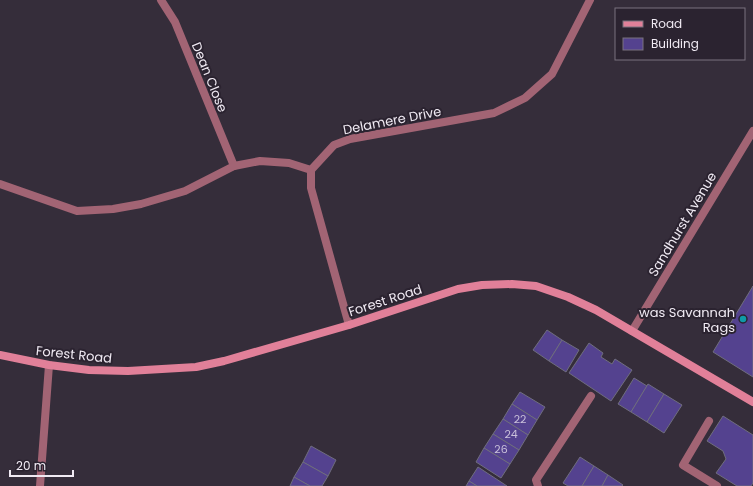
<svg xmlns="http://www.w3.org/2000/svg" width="753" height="486" viewBox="0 0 753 486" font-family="Poppins,sans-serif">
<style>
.building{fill:#54428f;stroke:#6f6d7e}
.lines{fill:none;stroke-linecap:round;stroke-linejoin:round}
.service{stroke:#a26474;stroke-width:8}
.minor{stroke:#a26474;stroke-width:8}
.secondary{stroke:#e18099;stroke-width:8}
.culture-dot{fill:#0f9aa8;stroke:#2b2330;stroke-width:1.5}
.labels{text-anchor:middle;stroke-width:4;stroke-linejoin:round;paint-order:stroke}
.number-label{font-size:11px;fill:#c9c0da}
.street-label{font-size:13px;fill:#f0eaf3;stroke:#2b2330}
.poi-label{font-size:13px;fill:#f0eaf3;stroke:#2b2330;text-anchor:end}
</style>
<rect width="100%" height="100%" fill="#352d3a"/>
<g class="building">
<path d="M753,286v91l-40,-25z"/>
<path d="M547,330l15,10 -13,21 -16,-11z"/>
<path d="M562,340l17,10 -13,22 -17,-11z"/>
<path d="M589,343l14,10 -2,4 11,7 3,-5 17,11 -21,31 -42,-28z"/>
<path d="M634,378l13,8 -16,26 -13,-8z"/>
<path d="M648,384l16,10 -17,28 -16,-10z"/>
<path d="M520,392l25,15 -8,13 -25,-16z"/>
<path d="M664,394l18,11 -18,28 -17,-11z"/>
<path d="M512,404l25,16 -9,15 -25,-16z"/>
<path d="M723,416l30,19v48l-2,3h-14l-21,-13 10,-14 -3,-8 -16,-10z"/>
<path d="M503,419l25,16 -9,15 -26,-16z"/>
<path d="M493,434l26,16 -9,14 -26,-16z"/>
<path d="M311,446l25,14 -8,16 -25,-14z"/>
<path d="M484,448l26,16 -9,14 -25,-16z"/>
<path d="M580,457l14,9 -12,20h-14l-5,-3z"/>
<path d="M303,462l25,14 -6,10h-12l-16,-9z"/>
<path d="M594,466l14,9 -6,11h-20z"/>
<path d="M478,467l29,19h-30l-8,-5z"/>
<path d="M608,475l15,10 -1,1h-20z"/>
<path d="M294,477l16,9h-20z"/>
<path d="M469,481l8,5h-11z"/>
</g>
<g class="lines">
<g class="service">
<path d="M709,421l-26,44 34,21"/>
<path d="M538,486l-2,-6 55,-84"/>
</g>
<g class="minor">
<path d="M161,0l14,22 59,144"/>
<path d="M0,184l77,27 36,-2 28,-5 44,-13 49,-25 26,-5 29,2 22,7"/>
<path d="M349,325l-38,-137v-18l23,-25 16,-6 144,-26 31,-15 27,-24 38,-74"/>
<path d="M632,331l121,-200"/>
<path d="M40,486l9,-121"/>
</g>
<path class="secondary" d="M0,355l49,10 40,5 39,1 68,-4 28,-6 125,-36 109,-36 24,-4 30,-1 24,2 32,11 28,13 157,92"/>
</g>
<circle class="culture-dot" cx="743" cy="319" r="4"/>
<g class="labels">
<g class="number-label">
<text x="520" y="423">22</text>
<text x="511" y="438">24</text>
<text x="501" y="453">26</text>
</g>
<g class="street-label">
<text transform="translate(210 77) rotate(68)" y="5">Dean Close</text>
<text transform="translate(392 120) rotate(-11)" y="5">Delamere Drive</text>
<text transform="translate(682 224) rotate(-59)" y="5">Sandhurst Avenue</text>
<text transform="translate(385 300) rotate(-18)" y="5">Forest Road</text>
<text transform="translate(74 354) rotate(6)" y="5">Forest Road</text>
</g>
<g class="poi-label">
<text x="735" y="317">was Savannah<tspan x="735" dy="15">Rags</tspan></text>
</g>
</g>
<rect x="615" y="8" width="130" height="52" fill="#2b2330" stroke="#7a737e"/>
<rect x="623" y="21" width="20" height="6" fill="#e18099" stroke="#7a737e"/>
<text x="651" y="28" font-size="12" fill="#f0eaf3">Road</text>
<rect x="623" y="38" width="20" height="12" fill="#54428f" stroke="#7a737e"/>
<text x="651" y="48" font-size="12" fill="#f0eaf3">Building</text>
<path d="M10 470v6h63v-6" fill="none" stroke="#f0eaf3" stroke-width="2"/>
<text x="16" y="470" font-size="12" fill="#f0eaf3" stroke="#2b2330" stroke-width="3" paint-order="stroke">20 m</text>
</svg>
